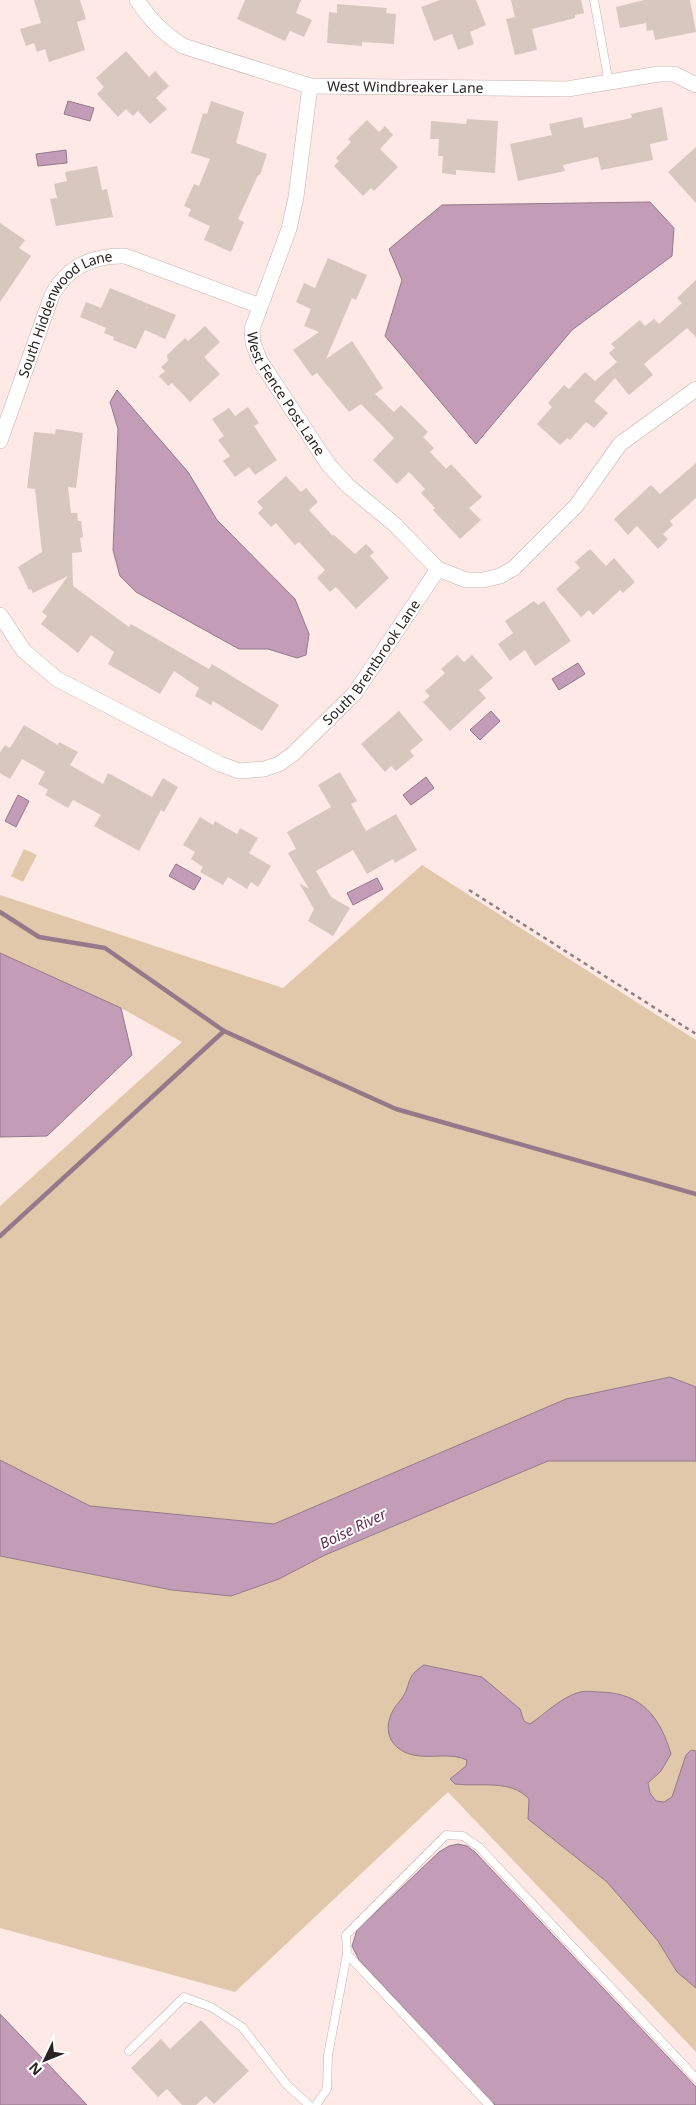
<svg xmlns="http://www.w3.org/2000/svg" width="696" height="2105" viewBox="0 0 696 2105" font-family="'Noto Sans',sans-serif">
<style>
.green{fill:#e2c8aa}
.water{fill:#c39db7;stroke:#95788a}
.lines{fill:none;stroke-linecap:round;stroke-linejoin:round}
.stream{stroke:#95788a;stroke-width:4.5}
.building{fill:#d8c7be}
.service-casing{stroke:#c5b1af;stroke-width:9}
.minor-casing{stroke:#c5b1af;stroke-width:16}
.path{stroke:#8f8180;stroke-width:2.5;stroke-dasharray:4 4;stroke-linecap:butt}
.service{stroke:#fff;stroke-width:8}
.minor{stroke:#fff;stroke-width:15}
.labels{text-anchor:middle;stroke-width:4;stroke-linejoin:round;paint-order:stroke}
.street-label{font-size:14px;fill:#292221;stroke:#fff}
.water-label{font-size:15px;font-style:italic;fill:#612f53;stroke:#fff}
</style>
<rect width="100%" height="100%" fill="#fee9e7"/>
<g class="green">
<path d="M24,849l13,6 -14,27 -12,-6z"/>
<path d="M422,865l274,175v347l-27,-10 -103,22 -292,125 -184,-18 -90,-46v-254l182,-164 -61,-34 -121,-55v-58l283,93z"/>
<path d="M548,1461h148v591l-248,-260 -213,200 -235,-64v-372l172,34 59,6 48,-17 46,-24z"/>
</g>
<g class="water">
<path d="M68,101l26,7 -4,13 -26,-7z"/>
<path d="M66,150l1,13 -29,3 -2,-12z"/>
<path d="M650,202l24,26 -2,28 -100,74 -96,114 -91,-108 17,-56 -13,-31 53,-44z"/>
<path d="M117,390l71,82 29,48 78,79 14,35 -3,21 -9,3 -29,-9h-29l-103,-57 -16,-16 -7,-26 5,-121 -8,-27z"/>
<path d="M578,663l7,11 -26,16 -7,-11z"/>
<path d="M491,711l9,10 -20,19 -10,-10z"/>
<path d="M426,777l8,11 -23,17 -8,-10z"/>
<path d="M18,795l11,6 -13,26 -11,-6z"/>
<path d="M176,864l25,14 -7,12 -25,-14z"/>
<path d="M377,878l6,11 -30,16 -6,-12z"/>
<path d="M0,953l121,55 11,47 -85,81 -47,1z"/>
<path d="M670,1377l26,10v74h-148l-223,94 -46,24 -48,17 -59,-6 -172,-34v-96l90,46 184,18 292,-125z"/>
<path d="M424,1665l58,12 38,32 4,12 6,3c15,-10 29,-25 47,-31 7,-3 16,-1 23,-1 42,1 60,25 71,62l-10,17 -13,12 2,10 6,8 8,1 8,-5 14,-42 5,-5 5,1v237l-19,-16 -19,-31 -51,-59 -79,-63 1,-20c-18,-20 -49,-12 -74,-15l-5,-5 16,-13 1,-6c-18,-8 -35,-1 -54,-5 -29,-7 -31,-34 -14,-53 14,-16 4,-24 25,-37z"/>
<path d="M458,1844l9,2 8,6 221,235v18h-201l-136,-145 -7,-14 5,-16 82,-78 10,-6z"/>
<path d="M0,2014l87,91h-87z"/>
</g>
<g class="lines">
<g class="stream">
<path d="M0,912l39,25 66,11 119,83 172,78 300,85"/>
<path d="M0,1236l224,-205"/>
</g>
</g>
<g class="building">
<path d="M34,0h46l6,19 -9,3 8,28 -36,12 -4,-13 -8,3 -3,-9 -8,3 -6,-17 21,-6z"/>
<path d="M245,0h56l-5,13 16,7 -8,17 -14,-6 -5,10 -48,-22z"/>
<path d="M440,0h36l10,25 -16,7 4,12 -16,6 -6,-16 -18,7 -13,-34z"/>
<path d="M511,0h70l3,13 -9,2v3l-43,11 5,21 -22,5 -9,-36 9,-2z"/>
<path d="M644,0h46l6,32 -41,8 -2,-10 -6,1 -1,-8 -26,5 -4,-21z"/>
<path d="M337,4l50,4 -1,5 10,1 -2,30 -32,-2v4l-35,-3 2,-31 8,1z"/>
<path d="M126,51l23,26 6,-6 14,15 -13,12 11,11 -17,15 -12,-13 -5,5 -7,-7 -8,8 -21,-23 7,-7 -8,-9z"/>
<path d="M211,101l33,11 -8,31 31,11 -7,21h-2l-20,44 6,3 -13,30 -27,-12 6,-14 -22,-10 3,-7 -7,-3 10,-22 5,2 11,-27 -19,-6 12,-40 4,1z"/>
<path d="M662,107l6,33 -18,4 3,16 -52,10 -3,-13 -35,8 2,6 -47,10 -8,-37 42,-9 -3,-11 33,-7 2,11 48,-10 -1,-4z"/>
<path d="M467,119l31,2 -3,52 -39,-3v5l-14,-2 1,-17h-5l1,-17h-9l1,-18 35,3z"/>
<path d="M367,120l12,12 6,-6 8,9 -13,14 18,18 -24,24 -3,-3 -8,8 -29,-30 5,-5 -3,-3 15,-16 -3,-3z"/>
<path d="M696,147v56l-28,-31z"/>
<path d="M97,166l5,24 5,-1 6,28 -57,9 -6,-27 7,-1 -3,-14 13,-3 -2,-9z"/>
<path d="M0,223l25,17 -6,8 12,8 -31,46z"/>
<path d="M328,258l39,17 -11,25 -4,-2 -26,61 26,-18 31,47 -8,6 19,18 7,-7 27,27 -5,5 11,11 -4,4 16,17 5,-5 31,33 -13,11 12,12 -21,19 -27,-29 2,-2 -14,-15 4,-4 -16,-17 -12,12 -24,-24 21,-22 -33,-34 -12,8 -32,-39 -5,3 -19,-26 26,-18 -15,-6 7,-17 -15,-7 8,-19 11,5z"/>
<path d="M696,280v57l-9,-9 -43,36 9,11 -24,20 -14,-17 -21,23 14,12 -14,15 -8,-6 -16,18 -3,-2 -7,7 -23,-21 15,-17 -4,-4 16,-18 5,4 16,-17 10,9 22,-19 -8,-9 6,-5 -4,-4 29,-24 5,6 9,-7 5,5 23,-21 -5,-5z"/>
<path d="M110,288l66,27 -11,24 -20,-9 -9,19 -23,-9 1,-3 -10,-4 2,-5 -26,-11 6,-15 15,6z"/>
<path d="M205,326l15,16 -16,15 16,17 -30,28 -18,-19 -4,3 -9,-10 6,-5 -4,-4 7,-6 -1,-6 18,-17 3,3z"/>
<path d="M248,407l11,16 -5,3 23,34 -22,15 -6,-8 -14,10 -12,-16 7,-5 -12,-16 6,-4 -12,-17 17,-11 6,8z"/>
<path d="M56,429l27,4 -7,55 -8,-1 3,26h6l1,8h3l2,16 -3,1 2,14 -10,1 1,33 56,41 2,-3 78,45 3,-5 67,41 -17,26 -49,-30 -2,4 -16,-9 4,-8 -25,-17 -14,23 -52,-30 6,-12 -23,-17 -13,18 -37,-29 6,-8 -5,-4 26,-36 -35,17 -2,-4 -2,1 -11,-23 24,-15 -7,-63 -8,-1 7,-56 21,2z"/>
<path d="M696,463v35l-26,23 3,4 -10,9 5,5 -10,10 -21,-23 -9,9 -14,-16 37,-34 9,9z"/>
<path d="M286,476l15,16 5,-4 12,14 -9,8 24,26 1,-1 21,19 11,-10 8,8 -4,4 19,22 -33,31 -20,-22 -6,5 -13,-14 8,-8 -26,-28 -4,3 -19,-22 -5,4 -13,-14 5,-5 -6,-6z"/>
<path d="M590,549l16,17 8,-8 21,24 -12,11 -3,-3 -27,25 -4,-5 -8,7 -25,-28 24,-21 -5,-6z"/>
<path d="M534,601l4,4 6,-4 27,40 -36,25 -10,-16 -15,11 -12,-17 15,-11 -8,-12z"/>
<path d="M457,655l7,7 8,-7 21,23 -14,12 7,8 -36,33 -27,-29 7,-6 -5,-5 20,-18 -4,-4z"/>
<path d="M399,711l24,29 -13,11 4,5 -18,15 -5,-5 -6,6 -24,-28z"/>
<path d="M24,725l34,20 1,-3 19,10 -8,13 33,19 5,-11 44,24 11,-19 15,9 -14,25 -3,-2 -22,41 -45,-25 7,-11 -28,-15 -5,8 -23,-13 3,-5 -10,-6 7,-12 -23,-13 -12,20 -10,-6v-21l5,-7 5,3z"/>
<path d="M340,772l17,29 -6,3 15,27 30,-17 21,36 -22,13 -2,-4 -26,15 -14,-24 -37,21 15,26 19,11 -17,28 -25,-15 6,-12 -15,-26 10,6 -21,-36 8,-4 -9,-17 44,-25 -13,-22z"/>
<path d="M200,817l13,8 2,-4 22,13 3,-6 18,10 -9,15 22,13 -13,21 -7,-5 -4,7 -19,-12 -5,8 -23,-13 3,-5 -12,-8 4,-7 -12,-7z"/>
<path d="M201,2020l48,51 -35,33 -8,-8 -10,9h-14l-15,-16 -9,8 -27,-29 30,-29 9,10z"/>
</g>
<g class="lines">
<defs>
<g id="service">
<path d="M594,0l15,83"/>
<path d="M129,2051l55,-54 27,10 31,20 45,58 22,20"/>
<path d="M316,2105l11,-16 1,-34 19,-101"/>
<path d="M489,2105l-142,-151 -1,-19 100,-100 17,1 16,11 217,231"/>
</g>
<g id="minor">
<path id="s1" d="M137,0c13,20 26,33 46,46l127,40 257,3 92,-15h15l22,11"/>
<path id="s2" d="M310,86l-14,111 -7,32 -37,100 1,14 7,18 68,103 19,21 47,39 44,45 28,11h17l17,-4 14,-8 62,-62 44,-62 76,-55"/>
<path id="s3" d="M0,441l52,-146c16,-29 41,-40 73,-39l135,50"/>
<path id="s4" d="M0,615l24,36 33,28 163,85 19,7 25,-2 15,-5 14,-10 62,-61 83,-124"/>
</g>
</defs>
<use href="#service" class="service-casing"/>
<use href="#minor" class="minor-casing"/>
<path class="path" d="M469,890l227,144"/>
<use href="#service" class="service"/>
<use href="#minor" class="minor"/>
</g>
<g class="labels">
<g class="street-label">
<text dy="5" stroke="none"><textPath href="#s1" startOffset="294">West Windbreaker Lane</textPath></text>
<text dy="5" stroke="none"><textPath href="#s3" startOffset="149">South Hiddenwood Lane</textPath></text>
<text dy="5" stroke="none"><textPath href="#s2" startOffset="325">West Fence Post Lane</textPath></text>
<text dy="5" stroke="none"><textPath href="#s4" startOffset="470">South Brentbrook Lane</textPath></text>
</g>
<g class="water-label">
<text transform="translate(353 1529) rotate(-26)" y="5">Boise River</text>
</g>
</g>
<g transform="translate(45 2060) rotate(227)" stroke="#ffffff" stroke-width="4" paint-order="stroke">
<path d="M0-4L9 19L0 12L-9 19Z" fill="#292221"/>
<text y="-8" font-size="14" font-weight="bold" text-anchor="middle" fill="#292221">N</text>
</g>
</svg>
